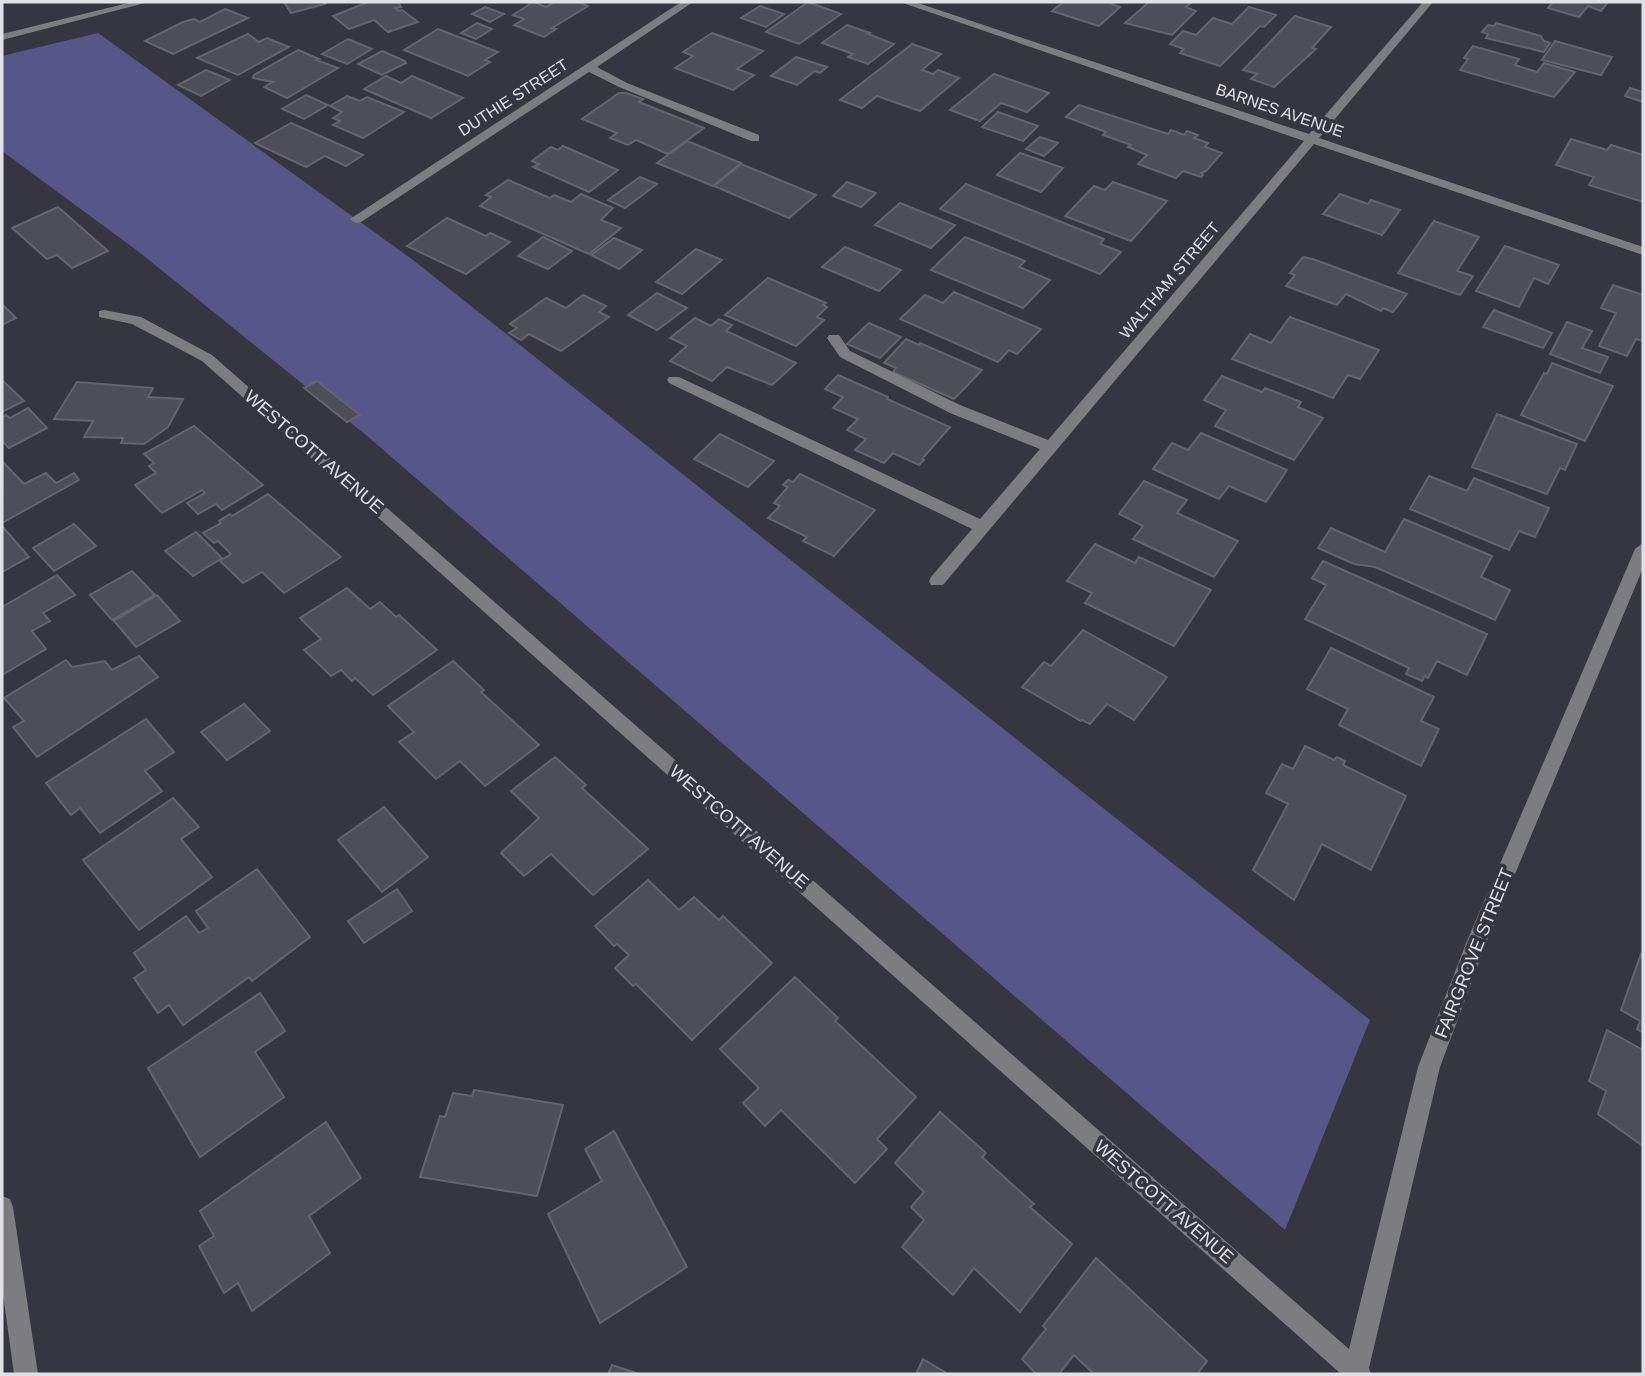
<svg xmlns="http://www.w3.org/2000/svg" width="1645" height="1376" viewBox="0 0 1645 1376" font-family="Helvetica,sans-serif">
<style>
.green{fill:#575689}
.building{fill:#4d4e58;stroke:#63646e;stroke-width:2}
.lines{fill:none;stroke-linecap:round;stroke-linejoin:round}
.minor{fill:#7c7c81;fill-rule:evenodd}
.labels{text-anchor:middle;stroke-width:7;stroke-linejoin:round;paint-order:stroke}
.far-street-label{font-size:16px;fill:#e0e0e6;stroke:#363640}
.street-label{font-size:18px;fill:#e0e0e6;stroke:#363640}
</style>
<rect width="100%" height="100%" fill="#363640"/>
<path class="green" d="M98,33l315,227 957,760 -85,210 -919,-795 -227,-183 -137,-101v-95z"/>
<g class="building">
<path d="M284,2h39l2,2 -34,9z"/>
<path d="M368,2h30l3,5 -6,1 4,3 3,-1 16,12 -30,10 -14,-12 -25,9 -16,-13z"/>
<path d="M533,2l13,5 10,-5h22l10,4 -36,22 4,1 -12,8 -30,-12 10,-6 -11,-4z"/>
<path d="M808,2l33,12 -42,30 -33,-12z"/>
<path d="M1063,2h50l-3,2 10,3 -21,19 -47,-15z"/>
<path d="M1149,2h43l-6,5 10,4 -24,24 -47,-12z"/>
<path d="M1553,2h55l-7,9 -13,-5 -9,11 -31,-9z"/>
<path d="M760,6l24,8 -18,13 -25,-9z"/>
<path d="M485,7l19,7 -14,8 -18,-8z"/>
<path d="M1249,7l27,8 -12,12 -4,-1 -40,40 -40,-13 4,-4 -14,-5 13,-13 13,4 17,-17 19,6z"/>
<path d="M225,9l23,9 -75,36 -28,-13 38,-19 11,-3 6,3z"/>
<path d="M1295,16l36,11 -19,21 4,1 -42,38 -23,-8 6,-5 -14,-4z"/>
<path d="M477,23l15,6 -16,10 -15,-6z"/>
<path d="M1496,23l45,13 3,5 6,2 -6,9 -58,-14 2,-4 -6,-2 6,-7 6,1z"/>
<path d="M847,25l23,8 -2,1 26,10 -26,20 -20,-7 5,-3 -31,-11z"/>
<path d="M438,29l60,23 -13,8 5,2 -22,14 -64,-26z"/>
<path d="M712,33l51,18 -26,18 17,6 -21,15 -58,-22 18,-12 -10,-4z"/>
<path d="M248,34l11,8 8,-4 22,9 -51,28 -41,-17z"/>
<path d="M348,39l24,10 -25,15 -25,-10z"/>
<path d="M1555,41l57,16 -11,18 -59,-15z"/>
<path d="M912,44l29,10 -19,16 11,4 5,-4 21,8 -39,33 -43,-15 -15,12 -22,-8z"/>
<path d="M1473,46l46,13 -4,6 22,7 7,-9 31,9 -21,25 -94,-27 8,-11 -4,-1z"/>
<path d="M298,50l21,9 -3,1 22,8 -51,30 -23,-11 9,-5 -20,-4 1,-3z"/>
<path d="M382,51l23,10 1,2 -24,12 -24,-11z"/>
<path d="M796,57l31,10 -7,6 -5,-2 -18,14 -26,-9z"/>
<path d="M206,70l24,10 -29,16 -23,-11z"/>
<path d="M994,74l55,19 -22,19 -26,-9 -21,18 -30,-11z"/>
<path d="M386,76l15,7 11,-7 51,22 -32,20 -67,-29z"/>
<path d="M1630,88l13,4v10l-18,-6z"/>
<path d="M619,93h7l17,6 -4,3 65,26 -36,26 -32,-14 -8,5 -18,-7 7,-5 -35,-14z"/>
<path d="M306,95l22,10 -24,14 -22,-10z"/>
<path d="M347,96l13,5 7,-4 37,15 -41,26 -30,-13 7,-4 -7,-3 9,-6 -12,-6z"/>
<path d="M1079,105l89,29 3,-4 13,5 3,-4 11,4 -4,3 14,5 -3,4 17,6 -16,18 -5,2 2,2 -2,2 -18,-6 -7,7 -38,-14 9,-9 -19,-8 3,-2 -28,-10 3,-3 -40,-15z"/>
<path d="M998,112l40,14 -15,15 -41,-14z"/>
<path d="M291,123l72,32 -17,11 -21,-10 -19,11 -51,-24z"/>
<path d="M1040,137l18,6 -14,13 -18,-7z"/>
<path d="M1571,139l36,11 4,-5 32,10v47l-54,-17 5,-8 -38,-12z"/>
<path d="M687,141l54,22 -28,23 -56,-23z"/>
<path d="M563,146l55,24 -29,22 -56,-25 6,-3 -7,-3 19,-14 7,3z"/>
<path d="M1020,153l43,15 -22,24 -44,-17z"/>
<path d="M741,164l75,31 -27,23 -75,-32z"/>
<path d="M640,177l17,7 -32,24 -17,-8z"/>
<path d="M508,180l42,18 4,-3 17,7 10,-8 32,14 -12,12 20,8 -32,26 -109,-48 11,-9 -5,-2z"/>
<path d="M847,182l29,11 -15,14 -28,-11z"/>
<path d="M1113,182l54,19 -36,40 -66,-25 29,-30 11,4z"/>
<path d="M966,184l138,55 -4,5 21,8 -21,22 -160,-65z"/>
<path d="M1340,194l28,10 3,-4 29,10 -18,25 -59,-21z"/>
<path d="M900,203l55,22 -24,23 -56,-23z"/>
<path d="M58,207l50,44 -36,17 -15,-13 -10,4 -35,-31z"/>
<path d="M447,218l39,18 4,-3 20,9 -44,32 -59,-28z"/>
<path d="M1434,221l45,16 -22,34 16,5 -13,19 -62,-22z"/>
<path d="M543,237l29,14 -24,18 -30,-13z"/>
<path d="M965,237l60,24 -6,6 31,13 -27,28 -92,-38z"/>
<path d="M614,238l28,12 -23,19 -28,-14z"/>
<path d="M1505,246l54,19 -11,19 -14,-6 -15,29 -43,-16z"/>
<path d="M845,247l56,23 -22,21 -57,-24z"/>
<path d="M696,249l26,11 -40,34 -26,-12z"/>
<path d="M1303,257l10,2 94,35 -14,18 -10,-4 -2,3 -35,-17 -9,11 -51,-19 9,-11 -5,-2z"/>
<path d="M768,278l58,25 -3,2 4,2 -10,10 7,3 -28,26 -71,-31z"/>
<path d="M1613,285l30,10v46l-7,-2 -9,17 -28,-10 17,-33 -15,-5z"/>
<path d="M954,292l87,37 -24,25 -8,-4 -11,12 -98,-43 25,-24 18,8z"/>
<path d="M657,293l30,15 -30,22 -29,-15z"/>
<path d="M583,295l23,11 -7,6 10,5 -48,34 -32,-17 -8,6 -12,-7 8,-5 -7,-4 36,-26 20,10z"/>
<path d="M2,304l14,14 -14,7z"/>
<path d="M1494,310l58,23 -9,15 -60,-21z"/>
<path d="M1290,317l89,33 -19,29 -12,-4 -15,23 -101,-39 18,-25 21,9z"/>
<path d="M695,318l16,8 8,-7 13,6 -6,6 70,32 -24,22 -45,-18 -15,14 -42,-20 17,-15 -17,-8z"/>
<path d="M1567,322l25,9 -10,17 26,9 -8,16 -50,-19z"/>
<path d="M869,323l32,14 -21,21 -33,-14z"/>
<path d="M906,339l13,6 1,-2 62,27 -28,29 -61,-27 3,-4 -12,-5z"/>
<path d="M1552,363l61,23 -28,55 -64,-26 23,-42 3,1z"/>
<path d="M838,375l50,22 -1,2 63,28 -28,32 2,1 -5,5 -26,-12 -9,10 -29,-13 11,-11 -19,-9 11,-11 -25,-11 10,-11 -18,-8z"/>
<path d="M1222,376l40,16 3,-4 36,14 -3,5 25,11 -29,42 -79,-34 11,-16 -22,-10z"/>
<path d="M2,380l22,21 -22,11z"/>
<path d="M317,381l43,34 -13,7 -43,-34z"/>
<path d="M77,382l76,6 -5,9 35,2 -15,28 -24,17 -23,-1 2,-5 -39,-1 9,-16 -39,-2z"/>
<path d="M28,408l19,20 -38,20 -7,-7v-24l4,-2 4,3z"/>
<path d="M1497,414l80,30 -12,26 -5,-2 -13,26 -75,-27z"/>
<path d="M194,426l69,59 -41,25 -6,-6 -18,10 -11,-11 18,-10 -3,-3 -40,23 -27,-28 21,-12 -7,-7 5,-3 -10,-9z"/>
<path d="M1201,433l86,37 -21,32 -37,-16 -10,13 -66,-30 19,-26 16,7z"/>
<path d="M720,434l54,27 -26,26 -54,-28z"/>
<path d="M3,462l21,22 22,-11 10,10 18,-10 5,7 -77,43z"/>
<path d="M800,474l75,36 -41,46 -31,-15 4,-4 -39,-19 12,-12 -6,-3 14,-16 -5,-2 5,-5 5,2z"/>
<path d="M1429,476l38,15 7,-13 75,30 -14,29 -16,-6 -10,19 -99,-41z"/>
<path d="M1144,481l43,19 -10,13 61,28 -24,36 -81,-38 10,-13 -24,-12z"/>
<path d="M268,494l73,63 -57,36 -22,-21 -19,11 -23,-22 11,-7 -13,-13 -4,2 -11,-10 18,-10 -2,-2 11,-7 2,2z"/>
<path d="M1404,519l88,37 -11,21 29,13 -15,30 -120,-53 -21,-3 -36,-16 13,-20 54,24z"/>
<path d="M74,524l22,22 -42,25 -21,-23z"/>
<path d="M2,526l27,31 -27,15z"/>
<path d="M196,532l26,26 -29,18 -28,-25z"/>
<path d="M1095,544l40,19 4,-6 72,33 -37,56 -89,-43 7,-10 -25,-12z"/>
<path d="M1323,561l164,73 -20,41 -30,-14 -9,17 -3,-2 -3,5 -16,-7 3,-6 -104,-49 21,-34 -14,-7z"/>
<path d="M132,571l23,24 -43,25 -22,-25z"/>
<path d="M57,575l18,20 -32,18 7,8 -18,10 14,18 -44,26v-68z"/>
<path d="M347,588l23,21 10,-7 16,15 3,-2 38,35 -64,45 -18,-17 -3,3 -11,-11 -10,6 -27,-26 17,-11 -21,-21z"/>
<path d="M157,595l23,26 -44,26 -22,-26z"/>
<path d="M1083,630l84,47 -33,43 -27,-16 -17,20 -8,-4 -1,1 -59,-34 22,-25 7,4z"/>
<path d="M1331,648l103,49 -13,24 18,8 -18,37 -82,-41 9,-16 -41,-20z"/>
<path d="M139,656l19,21 -121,80 -24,-30 11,-6 -20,-23 62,-38 6,7 33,-6 7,9z"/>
<path d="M453,661l31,29 -3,2 58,53 -54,41 -25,-25 -24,18 -37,-37 15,-10 -26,-26z"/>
<path d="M244,704l26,27 -43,29 -26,-28z"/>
<path d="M146,719l28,33 -29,19 17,20 -62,42 -20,-25 -9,7 -25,-32z"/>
<path d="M1305,746l29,14 3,-3 8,4 -2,4 63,31 -35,74 -49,-26 -28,56 -41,-30 35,-66 -22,-11 16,-29 11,5z"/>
<path d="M555,757l31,28 -4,3 66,61 -55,46 -42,-41 -27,22 -23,-23 38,-35 -28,-27z"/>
<path d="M173,798l26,29 -18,12 31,38 -73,53 -56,-70z"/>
<path d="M384,807l44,50 -46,35 -44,-52z"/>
<path d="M257,869l53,68 -58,44 -3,-4 -66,48 -14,-20 -11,8 -24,-35 12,-8 -12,-17 52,-37 13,17 9,-5 -12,-17z"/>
<path d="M648,880l31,30 15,-13 25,23 4,-4 49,47 -80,77 -56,-56 -3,2 -18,-18 14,-13 -12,-11 -3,2 -19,-20z"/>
<path d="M397,889l15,22 -48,32 -16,-22z"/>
<path d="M1641,954l2,1v78l-6,-4 3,-8 -19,-11z"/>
<path d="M795,977l43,41 -3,3 81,76 -39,42 10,10 -32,34 -74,-73 -16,16 -22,-23 16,-15 -39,-39z"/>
<path d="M260,993l25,38 -30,21 29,45 -84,60 -52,-89z"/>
<path d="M1607,1030l36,20v96l-45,-32 8,-23 -17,-10z"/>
<path d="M474,1090l89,15 -26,91 -117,-19 20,-61 5,1 8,-24 19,3z"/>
<path d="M940,1112l46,41 -4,4 52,47 -4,3 42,37 -52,68 -46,-44 -21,27 -51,-48 22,-27 -13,-13 13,-15 -29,-29z"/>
<path d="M326,1122l35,56 -52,38 21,37 -78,58 -14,-28 -14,10 -25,-47 15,-10 -14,-25z"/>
<path d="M614,1131l73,136 -87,56 -52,-109 54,-33 -17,-32z"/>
<path d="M1096,1258l111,103 -10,13h-103l-20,-19 -15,19h-23l-14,-15 24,-30 -3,-3z"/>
<path d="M923,1359l25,15h-32z"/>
<path d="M612,1365l27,9h-31z"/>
</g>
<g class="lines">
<g class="minor">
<path d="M132,2h17l-147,38v-6z"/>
<path d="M681,2h12l-96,65 30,16 132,52v6h-8l-132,-54 -30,-15 -228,150 -5,1 -6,-4z"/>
<path d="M900,2h15l394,132 114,-132h10l-114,136 324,109v8l-329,-111 -371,441h-12l-2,-4 2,-4 41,-48 -303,-146 -2,-3 2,-3h10l301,142 60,-70 -90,-36 -110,-56 -13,-19 2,-3h10l11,16 110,54 88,35 256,-299z"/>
<path d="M104,310l37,7 71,38 1137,994 69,-282 49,-126 168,-392 8,-6v25l-156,373 -47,126 -71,301 2,6h-30l-1139,-1013 -70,-37 -33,-7v-6z"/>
<path d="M2,1196l8,3 3,8 25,167h-24l-12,-87z"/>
</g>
</g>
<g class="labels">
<g class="far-street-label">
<text transform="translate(513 97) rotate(-33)" y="6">DUTHIE STREET</text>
<text transform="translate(1280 110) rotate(19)" y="6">BARNES AVENUE</text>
<text transform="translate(1169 280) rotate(-50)" y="6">WALTHAM STREET</text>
</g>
<g class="street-label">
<text transform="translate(314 452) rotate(41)" y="6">WESTCOTT AVENUE</text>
<text transform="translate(739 827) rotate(41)" y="6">WESTCOTT AVENUE</text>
<text transform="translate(1474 953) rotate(-68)" y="6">FAIRGROVE STREET</text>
<text transform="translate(1164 1202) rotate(41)" y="6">WESTCOTT AVENUE</text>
</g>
</g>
<rect width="1645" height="1376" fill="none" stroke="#e0e0e6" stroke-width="7"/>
</svg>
